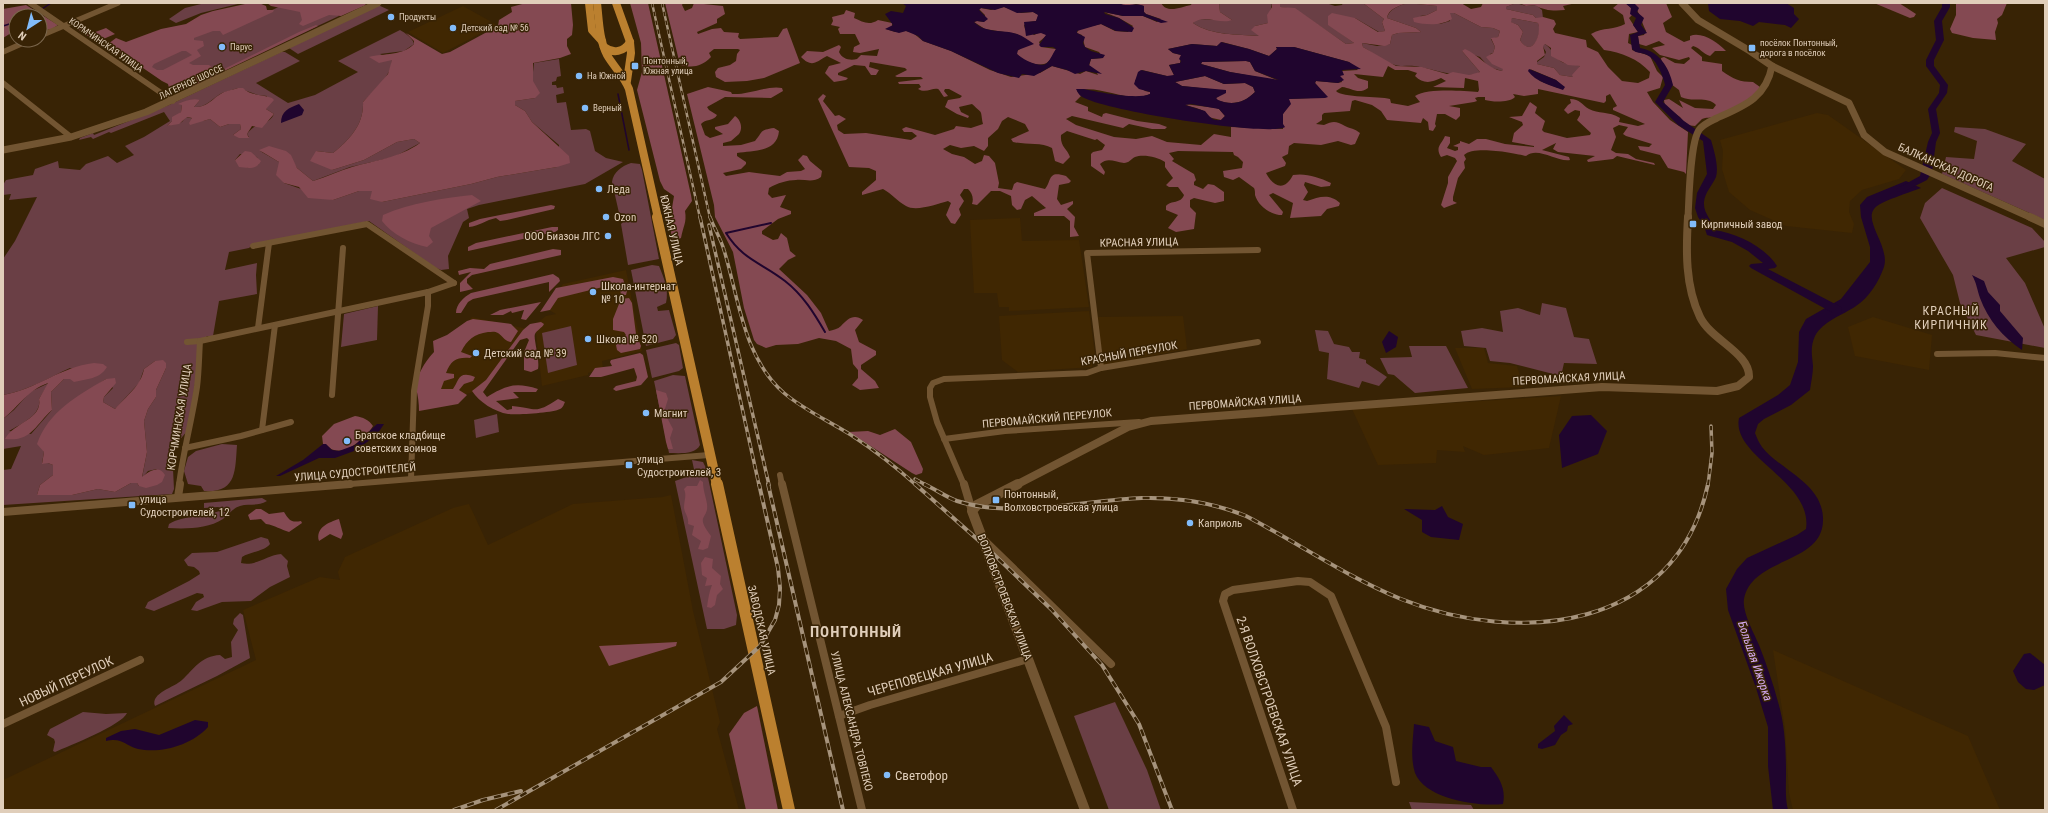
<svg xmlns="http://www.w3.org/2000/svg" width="2048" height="813" viewBox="0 0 2048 813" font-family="'Roboto Condensed',sans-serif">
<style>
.built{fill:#402702}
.green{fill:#6a3f45;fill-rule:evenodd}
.forest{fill:#844952;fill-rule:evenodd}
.water{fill:#20052e;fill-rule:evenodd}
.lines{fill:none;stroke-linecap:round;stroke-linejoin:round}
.stream-far1{stroke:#20052e;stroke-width:1.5}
.stream{stroke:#20052e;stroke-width:2}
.river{fill:#20052e;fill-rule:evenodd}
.minor-far2{stroke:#725532;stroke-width:5.5}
.minor-far1{stroke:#725532;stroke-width:6}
.minor{stroke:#725532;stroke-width:8}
.tertiary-far2{stroke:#725532;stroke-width:7}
.tertiary-far1{stroke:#725532;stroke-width:8}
.tertiary{stroke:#725532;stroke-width:10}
.primary-far2{stroke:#bb802f;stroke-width:8}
.primary-far1{stroke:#bb802f;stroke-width:10}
.primary{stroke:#bb802f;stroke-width:12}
.rail-far2-casing{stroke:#a6937c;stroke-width:2.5}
.rail-far1-casing{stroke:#a6937c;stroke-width:3.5}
.rail-casing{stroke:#a6937c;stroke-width:4}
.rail-far2{stroke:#382305;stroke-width:1.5;stroke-dasharray:4.5;stroke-linecap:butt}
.rail-far1{stroke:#382305;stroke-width:2;stroke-dasharray:5.5;stroke-linecap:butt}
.rail{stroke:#382305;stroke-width:2.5;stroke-dasharray:7;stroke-linecap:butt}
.poi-dot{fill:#82bcfa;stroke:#382305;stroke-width:1.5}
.labels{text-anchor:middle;stroke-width:3;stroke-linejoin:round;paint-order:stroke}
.far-poi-label{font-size:9px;fill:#e0ceba;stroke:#382305;text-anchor:start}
.far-street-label{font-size:9px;fill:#e0ceba;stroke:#382305}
.street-label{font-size:11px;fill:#e0ceba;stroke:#382305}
.poi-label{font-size:11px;fill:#e0ceba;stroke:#382305;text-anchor:start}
.neighbourhood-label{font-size:12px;letter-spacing:1px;fill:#e0ceba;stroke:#382305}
.water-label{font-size:12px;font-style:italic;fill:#d5aaf3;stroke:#382305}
.near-street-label{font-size:13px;fill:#e0ceba;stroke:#382305}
.near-poi-label{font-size:13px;fill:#e0ceba;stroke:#382305;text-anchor:start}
.district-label{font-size:15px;font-weight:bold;letter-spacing:1px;fill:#e0ceba;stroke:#382305}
</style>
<rect width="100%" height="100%" fill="#382305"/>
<g class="built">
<path d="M463,6l34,19 -54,28 -35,-21z"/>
<path d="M1817,113l11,2 78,55 -7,9 -37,11 -12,11 -1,11 5,12 -2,9 -66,-7 -36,-16 -21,-18 -7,-23 1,-18 -3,-11z"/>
<path d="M1020,218l2,23 57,-1 10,67 -80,4v-4h-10l-2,-14h-23l-4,-73z"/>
<path d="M626,270l16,81 -40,10 1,8 -15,4v2l-46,11 -7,-61 11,-9 10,-2 -12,-7 19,-23z"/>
<path d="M1089,311l6,43 -3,13 -74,5 -16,-12 -3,-44z"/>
<path d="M1183,316l4,33 -84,16 -5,-48z"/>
<path d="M472,317l56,12 -46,61 -55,14 -5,-27z"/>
<path d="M1873,317l59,18 -3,35 -74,-14 -7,-29z"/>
<path d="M1455,348h29l4,15 29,3 6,21 -51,2z"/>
<path d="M1561,396l-12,52 -65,7 -21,-9 2,6 -28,-2 -1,13 -58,2 -26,-56z"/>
<path d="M671,495l22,116 27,111 -3,7 22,81h-736v-30l253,-120 -13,-50 77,-33 20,3 -2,-8 7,-15 108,-49 16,-4 19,41 85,-41 90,-7z"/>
<path d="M1773,650l195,86 32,74h-207l-4,-17 -4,-64z"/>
</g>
<g class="green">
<path d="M205,3h37l-41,10 -25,10 -7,-4 16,-11z"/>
<path d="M287,3l46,9 6,4 -158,74 -42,-28 78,-36 10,5z"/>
<path d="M1219,3h53l-4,20 -13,3 6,10c-23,-2 -49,0 -68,-13l4,-4 35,1 -12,-8z"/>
<path d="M1280,3h46l9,3 7,-1 1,-2h20l21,16 -2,3 3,9 -6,1 -24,-14 -16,14 15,11 -8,1 -51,-35 -15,-2z"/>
<path d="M1407,3l30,3v4l-10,5 -7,1 20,8 10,-3v-8h4l27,14 12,1 7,3 -2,6 -7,2 4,8 -2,6 -3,1 14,15 -2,2 -13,-4 -9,-10 -18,-6 18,21c-14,9 -50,-4 -66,-6 -6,-1 -12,1 -19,-1 -11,-3 -22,-12 -32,-18l-1,-4 15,3 13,-2 2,-9 6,-2 23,-1 -5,-4 -29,-10c2,-9 12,-12 20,-15z"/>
<path d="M1516,3l10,3 10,-1 6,5 1,8h-7l-3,-3 -27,-6v-2z"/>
<path d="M378,5l11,5 -91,44 -9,-6z"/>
<path d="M1512,18l26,5c5,12 -7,36 -18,17l3,-8 -5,-7 -8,-3z"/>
<path d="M400,30c5,3 13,8 14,14l-10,7 -24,3 12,6c0,16 -19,31 -29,42 1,23 -14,38 -30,51l-17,-2 16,19 32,-10 33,-18 17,-3 6,4 -26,14 -44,10 -37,14 -16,-13 -5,-8 -32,-9 19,11 5,21 49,17 26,-9h13l10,11 89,-18 26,-7 60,-10 2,-22 -27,-23 -7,-11 -10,-6v-4l20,-3 -3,-17 2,-18 25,-4 2,17 -4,1 -1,4 -4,1v3h4l1,3 6,-1 1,6 -8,2 1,8 9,-1 5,28 15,-1 4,2 5,20 11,7 17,4 -38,22 -106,21 -12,4 2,9 -6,4 -15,34 1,13 -8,1 -7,-3 -65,-46 -117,24 -3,3 -20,4 -4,18 32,-7 -1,12 1,19 -38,7 -6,35h-6l-6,8 -13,86 -16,19 2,40 -2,5 -169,11v-35l8,-1 10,-23 -18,3v-30l11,-9 16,-18 19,-9 -10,16c3,16 -18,25 -30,32l22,3 21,-24 -1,-18 13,-13 30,-2 -24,-9c-22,10 -43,23 -67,27v-136l12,-18 22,-44 -28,3 2,-6 -8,1v-10l3,-5 27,-5 2,-6 23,-8 1,7 21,2 6,-6 22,-8 9,7 17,-8 -9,-9 19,-9 26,-16 -6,-9 -53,21 -2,-1 -16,7 -2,-2 -12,3 1,-2 13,-5 1,2 75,-30 112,-53h4l15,9 -44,22 32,20 27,-8 43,-23 -20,-11zM238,88l20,7 9,1 -1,13 8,5c-6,13 -17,6 -27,20l2,3 -16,-2 8,-6 -1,-5h-11l-9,3 -10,-8 -7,2 -17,-4 -4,5 -15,4 14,-14 1,-7 18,-5 -6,7c13,1 18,-9 28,-14 5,-2 11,-3 16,-5zM240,154l17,3 2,7 -11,4 -13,-8zM155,361l11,7 -10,22v7l-8,12 -4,12 3,31 -5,26 6,-7 9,-2 -18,17 -2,-3h-6l-16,9 -17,-3 -26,6h-35l3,-10 13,-10v-10l-5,-2h-6l2,-11 -2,-5 31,-46 33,-22 7,9 -9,9 -1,5 12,7 24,-26 5,-14z"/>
<path d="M1545,44c7,5 8,10 13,15 7,7 15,4 22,7l-7,11 -13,-2 -6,-7 -17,-4v-2l7,-5 2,-5 -4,-7z"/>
<path d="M1955,127l30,2 41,15 -14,17 33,18v41l-103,-46 4,-17 28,2 3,-18 -23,-9z"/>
<path d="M631,163l9,1 2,6 17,89 -31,6 -7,-41 7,-7 -3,-3 -6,-1 -7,-31c1,-10 10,-16 19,-19z"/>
<path d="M1942,188l90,40 13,14v5l-39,11 19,25 20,46v19l-69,-13 -16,-32 -7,-28 -33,-57 5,-15z"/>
<path d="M652,265l7,1c5,12 10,24 7,37l-9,4 1,4 11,-1 7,25 -3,4 -27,7 -15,-76z"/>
<path d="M1542,303l24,5 8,29 15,2 8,25 -33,-1 -3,13 -51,-13 -20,-2 -4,-13 -22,-2 -3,-15 21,-3 21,4 -3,-21 18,-3 22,7z"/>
<path d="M378,306l-1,34 -36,7 3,-33z"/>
<path d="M571,326l6,39 -29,8 -6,-40z"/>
<path d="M1315,330l13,1 6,13 15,3 3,5h8l-1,6 7,2v3l21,14 -8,9 -17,-5 -3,7 -32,-9 2,-26 -10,-2z"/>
<path d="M676,343l3,2 4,23 -4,3 -27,7 -6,-28z"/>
<path d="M1409,346h37l22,42 -53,5 -21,-18 -6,-1 -8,-16 32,-1z"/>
<path d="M673,375l12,1 15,69c-5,10 -21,8 -31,8l-15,-72z"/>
<path d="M497,414l2,18 -23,6 -2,-18z"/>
<path d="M222,444l15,1c-2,26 0,48 -33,46l-3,-5 -13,-2 -4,-13 4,-14 8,-6z"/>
<path d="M692,460l11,2 3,6 31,147 -1,10 -12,4h-17l-32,-148 20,-7z"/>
<path d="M262,498l5,3c-10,6 -18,2 -27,5 -7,2 -12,9 -17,13 -15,10 -38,10 -55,9l1,-4c17,-10 37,-6 55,-15l-6,-2 -14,1v-5z"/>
<path d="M261,537l7,2 2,5c-5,7 -20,8 -28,13l-1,6c14,4 26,-8 40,-9l7,7 -1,5 3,11 -20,10 -19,14 -29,1 -25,9 -6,-1 5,-8 8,-5 -1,-3 -6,-1 -43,18 -9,-3 3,-6 41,-21 11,-7 -1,-3 -5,-4 -6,-1 -4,-6 8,-7 25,-1z"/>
<path d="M240,613l3,2 7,43 -33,18 -62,30c-5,-13 20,-19 27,-26 12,-11 19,-24 38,-25l5,4 7,-2 -1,-15 7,-12 -5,-6 1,-5z"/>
<path d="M1115,702l32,68 14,40h-52l-35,-94z"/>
<path d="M83,712l23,2 21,-1c-5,12 -58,33 -72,39l-2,-1 2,-9 -1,-3 -7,-4 3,-6z"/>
<path d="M1409,802l62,3 3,5h-62z"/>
</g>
<g class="forest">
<path d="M259,3l7,3 1,4h7l-1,2 -50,23 -3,-4h-7l-19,7v2l9,1 1,5 -7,4 4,6 -12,7 4,2h16l5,4 -37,21 -8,-2 -1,-4 -6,-3 -54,-37 8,-6 10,4 35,-13 25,-5 15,-9 12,-4 32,-7zM182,51h4l6,4 -29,15h-6l-5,-3 2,-3z"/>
<path d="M267,3h97l2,2 -25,11 -12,-1 -26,11 -4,-2 3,-4 -2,-8 -29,-6z"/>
<path d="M526,3h45l2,22 -1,10 -5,4v7l4,8 -11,4 -27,5v18l7,12 -5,5 -20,3v4l10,6 7,11 37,34 1,7 -13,4 -60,10 -26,7 -89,18 -12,-3 2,-8h-13l-26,9 -25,-2 -9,-11 -15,-4 -8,-8 3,-13 -20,-12 10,-4 17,5 5,4 6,13 16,13c13,-4 26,-10 39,-14 24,-7 47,-9 68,-24l-6,-4 -17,3 -33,18 -32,10 -22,-9 6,-10 17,2c16,-13 31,-28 30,-51l25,-28 4,-14 -13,3 -10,-6c15,-4 34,-1 45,-13v-3l-8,-8 36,21 8,-2 48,-26 1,-6 13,-8 -1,-5z"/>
<path d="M630,3h18l43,192 1,6 -7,10c2,12 -2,15 -4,27l-7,3h-2l-3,-27 3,-6 2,-12 -10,-7 -4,-8 -23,-91 5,-18 -1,-29z"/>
<path d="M665,3h18l-1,2 3,6 7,-3 2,-5 29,3 2,8 -8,5v4l-20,9 1,2 14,-5 9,-1 3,4 15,1 -1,4 2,2 38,-2 5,-8 4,-1 13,35 -36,15 -17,3 -22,1 -9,-5 -1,-5 3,-4 12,-3 6,-4 1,-7 3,-4 -2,-1h-24l-5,4 2,4c-10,10 -18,11 -31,8z"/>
<path d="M1118,3h43c6,11 20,4 30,2l1,-2h27l1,9 12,8c-12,5 -28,-7 -39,3 19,13 44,11 66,13l-8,-6 4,-4 13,-3 -1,-8 5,-8v-4h8v4l15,1 51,36 8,-1 -26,-18v-9l4,-3 23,5 23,14 7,-1 -3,-9 2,-3 -21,-16h98l10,6 10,-2 2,-4h33l-10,4v2l27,6 3,3 7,-1 11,3 2,4 -3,5 2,4 31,7 1,7 11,5 10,15 14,14 16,2 11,-5 1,-6c-12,-13 -29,-20 -46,-22l-13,-16c12,-7 24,-4 34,-10l-2,-9 -10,-7 6,-5h7l6,6v6l-3,3 9,14 -9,2 -1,9 4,2v5l18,6 7,15 6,6 -3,11 -13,4 6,10 17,18 18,12 -2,42 -2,-2 -16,-4 -8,-13 -20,-5 -2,-4 11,1 3,-3 -26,-8 -3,-2 5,-7 -9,-2 -6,3 3,9 -5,13 5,3 12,1 8,5 18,4 1,2 -38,-9 -4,3 -25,3 -1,-2 8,-4 -37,-4 -5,-3 3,-6 -14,7 27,7 1,3c-14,2 -32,-14 -44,-4 -11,-3 -53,-11 -62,-1l2,4 -2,3 1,6 -7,10 -5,19v4l4,2 -13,5 -3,-3 7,-22v-6l9,-16 -2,-3 -8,-3 -6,2c-6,-10 0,-12 4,-21l5,1v6l-3,5 8,3 3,-1v-3l-5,-1 7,-3v-2l9,3 8,-5h9l19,5 29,3v-1l-22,-4 2,-9 9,-8 -1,-3 -13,-5 13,-1 8,-14 7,5 -2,6 10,8 -3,9 2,2 23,6 23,-3 1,-2 -14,-13 3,-5v-4l-5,-1 -7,4 -4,-4 4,-5 3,-2 -1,-4c10,0 12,6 19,10 9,5 20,2 31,9l-1,4 19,4 7,-2 -32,-14v-2l4,-2 -7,-12 -4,2v5l-2,2 -66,-14v5l-14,2 -11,-2 2,3c-6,6 -23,5 -30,3v-3h-7l-3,1 2,3 -3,1 -25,4 11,2v8l-4,4 -11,-6h-8l-2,10 1,2 -3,5 -4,-1 -1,-8 -5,-4 -2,5 -34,-3 -6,-9 -9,-6 -17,-5 -3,1 -2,10 -26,2 -2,2v5l-6,4 8,1c9,-4 12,-4 21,1 6,3 9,2 15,7l-5,11 -4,1 -13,-4 -17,4 -27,-2 -5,3 -1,8 -6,3 4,6 -1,3 -19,7c8,15 19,18 27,2 13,-2 25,2 38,8l-1,3 -9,1 -16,-5 -1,3 4,7 -5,8 4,1c12,-4 22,-8 33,2l-1,3 -12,3 -6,7 -31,2 3,-15 -20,-10 -4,2 14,17 -1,3c-11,0 -24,-9 -27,-20 0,-3 0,-5 -1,-7l-15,-11 -6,3 -9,-3 -1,-6 19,-3 1,-6 -5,-5 -4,-2 -1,-3 -55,-1 -9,2 5,6 -2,2 22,13 2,6 -2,2v3l9,4 5,-5 6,1 10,7v9l-9,2 -21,-5 -4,2v7l6,6 -2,16 -18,3 -8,-4 10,-13 -12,-5v-4c5,-6 15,-2 18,-11l-6,-8h-9l-3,-2 7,-7 -8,-11v-5c-7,-5 -22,-8 -30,-5 -4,2 -6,6 -11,6 -10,-1 -16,-6 -24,1l5,8 -1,3 -13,-9v-12l2,-2 9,-2 3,-5 -8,-6 -2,1 -28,-9 -6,4c-1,12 6,13 9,22l-7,7 -8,-3 -3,-13c-11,-6 -26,-3 -39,-6l-2,-3 18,-8 -4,-7 -17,-7 -6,4 -4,8 -10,9v8l-4,5 -10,-5 -13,2 -11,-3 -7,4 9,5 12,3 11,7 7,-3 2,-6 5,1 6,7 4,20 -1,5 14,2 2,-6 3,-2 28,7c7,-8 2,-19 21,-13l5,5 -2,2 -10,2 -2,14 4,6 12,-4v3l-6,5 8,8 -1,10 5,9 -9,1v-16l-6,-5h-30v-3l12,-5 -14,-12 -7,4 -4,9 -4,1 -5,-5 -1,-9 -11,-5h-9l-14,14 -5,-1c2,-6 0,-11 -4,-15h-4l-4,6 4,6 -5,8 2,6 -6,9 -4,-1 -5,-8 5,-12 -3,-2c-11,3 -32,11 -42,5 -9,-5 -14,-12 -23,-17l-21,6v-3l14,-12v-9l-7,-3 -20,-1 -31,-68 5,-5 3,2 -3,5 12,15 4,-1 7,4 -9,6 1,5 6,4 22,-1 45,7 6,-4 -5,-4h-8l-2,-3 4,-2 29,8 19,-6 2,-3 15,2 12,-4c-3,-15 1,-9 -11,-20l-13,3 2,5 8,4 -1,2 -11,-4 -12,-7 3,-7 12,-2 2,-2 -13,-7h-4l-1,2 4,5 -4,1c-2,-2 -4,-7 -6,-8 -5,-2 -12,5 -20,0l3,-2 -2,-3h-20l-1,-2 25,-3 -2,-2h-24l-2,-1 12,-6 -2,-2 -35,-6 -1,5 10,3 -3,5h-5l-6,-9 -11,-1 -16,8v2l10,3 -2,2 -12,2 -9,-9 4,-7 12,-3 -14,-7c-11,6 -15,12 -26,1l6,-6 16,1 16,-7 2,2 -2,5c3,7 11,9 18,7l4,-4 16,1 2,-7 -19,4 -7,-1 1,-5 6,-3 -5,-10h-15l-2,-5 2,-2 -9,-2 2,-4 -1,-4 12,-3 2,-4 9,3 -1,5c9,4 15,8 24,2l14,3v4l-6,2 9,3 11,-1 7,2 10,8 28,10 39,19 21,7 29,-4 12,-7 28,8 6,-3 12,4 -2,-4 -7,-5 2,-7 12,-1 -4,-6 -14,-5 -3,-12 -5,-2 2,-4 22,-5 14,7 13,1 5,-6 -14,-8 -15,-6 19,4h20l14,6 4,-3 -15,-5 -2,-2v-6l-8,-2 -9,3zM1407,3l30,3v4l-10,5 -14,3 1,4c12,3 27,4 38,-3l-2,-6h4l27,14 12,1 7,3 -2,6 -7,1 4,9 -2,6 -7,4 6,7 11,5 -1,2c-14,-2 -23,-16 -37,-22l-3,2 18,21 -11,3 -16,-3 -6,2 -25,-7 -26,-1 -33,-19 -1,-4 23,3 5,-2 2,-9 6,-2 23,-1 -5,-4 -29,-10c1,-9 12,-12 20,-15zM1512,18l26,5c4,11 -6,36 -18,17l3,-8 -5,-7 -7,-3zM1222,42l27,7 20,7 8,-7 -1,-2h18l55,15 9,8 -16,1 -2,5 2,6 -4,1 -22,-2 -1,2 6,7 -10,8 -22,1 -1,6 -5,9v15l-52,-2v10l-17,-3 -13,11 -34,-3 -15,-6 -16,3 -22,-2 -38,-12 -10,-6 6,-3 51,12 6,-4 23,5h13l2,-2 -8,-3 -22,-3 -31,-8 -3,1 -1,3 -14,-6v-4l-13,-5 6,-6 -4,-5c21,-8 51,13 73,3v-2l-5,-1 -10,-10 7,-11 29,7 3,-2 -5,-10 11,-2 1,-8 -8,-2 -5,-4 24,-5 25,2zM1545,44l6,4v8l17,9 12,1 -8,9 1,2 -13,-2 -6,-7 -17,-4v-3l8,-6 -2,-9zM1388,66l7,4h13l9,3 -2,3c8,8 16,7 26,2l5,3 -13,6 31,1 1,-10 13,3 1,9 -1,2c-16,-1 -50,-4 -63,4l5,6 -12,4 -17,-3 -1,-4c-11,-3 -48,-1 -54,-8l6,-4c10,1 16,8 26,1v-7l-10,-3 -4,-4 29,3zM1530,69l26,11 5,5 -3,3 -18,-7z"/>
<path d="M1519,3h57l-13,3 2,4c-10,1 -21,1 -30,-5l-9,1z"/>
<path d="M1632,3h34l6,14 -9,6 3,9 18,10 6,-2v-4c12,-5 28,7 36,15h-11l-5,5c-7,-2 -11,-9 -17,-10l-2,2 11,9v4l20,3v7c11,8 18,11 31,11l7,5c-5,11 -34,26 -45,30 -4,1 -9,0 -13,2l-7,7 -9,-1 -6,-8 -15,-10 -1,-7 5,-1 14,9 -4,-8 16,8 18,1 3,-4c-10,-10 -23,-2 -35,-8l-2,-7 -8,-6 -3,-10 -6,-10 -1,-6 3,-1 11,6 9,1 6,-5 -1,-2 -10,3 -19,-5 -8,-7 13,-3 -6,-4 -13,5 -7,-2 -1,-8 6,-1 2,-4c-5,-10 -6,-19 -14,-28z"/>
<path d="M1874,3h25l17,11 -2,3 -4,1z"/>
<path d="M1956,3h51l-5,12 -5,4 1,4 -3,9 1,8 -23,-2 -21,-5 -2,-4 6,-14z"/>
<path d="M26,5l32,20 -6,4 -12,2v-15h-24v14l-13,8v-29z"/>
<path d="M1004,7l17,6 12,-1 6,3 -3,6 -7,1 -5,3 1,4 9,6 7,-3 6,3 -8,7 2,5 15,2c-2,4 -6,14 -12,15 -9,2 -25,-4 -28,-12l8,-6 4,-5 -11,-7 -32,-5 -11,-7 3,-1 7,1 1,-7 -6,-6 2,-1 10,2z"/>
<path d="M73,23l17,11 16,-6 9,6 -14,6 -8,-6 -5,2 -18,-12z"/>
<path d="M316,25l2,1 -127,61 -6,1c8,-9 26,-15 37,-18l77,-38z"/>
<path d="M1246,61l4,1 5,9 24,10 -49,-9 -29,-8 1,-2z"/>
<path d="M1205,76l19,8 21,-1 8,4 2,5c-11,11 -23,14 -38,8l-1,-2 3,-2 -10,-7 -27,-3 -7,-4z"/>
<path d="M708,87l23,5 1,2c16,1 36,-9 50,-6l1,3 -12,7 -46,-1 -18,10 2,3 8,5c-3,6 -12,4 -16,9l4,11 5,3 13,-4 -8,-5v-2l13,-3 7,-8c6,4 8,12 4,18l-8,7 -8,2v3l18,-1 14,-4c8,-9 4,-11 19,-13l5,3c-2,22 -26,19 -42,22v3l9,6v2l-5,5 -18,4 3,3 23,-4 31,4 7,-4 14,-1 4,-2 -7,-9 5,-5 4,1 3,5 12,10 -1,6c-8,6 -16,2 -25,3 -8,0 -19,3 -27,8l-1,6 4,4 14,-3 -6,12 11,4v3l-13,5 -16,12v3l11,6 5,-1 3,-6 6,5 3,13 6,5 -8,4 -9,9 28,26 14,18 8,18c4,-1 9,-2 12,-5 6,-7 13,-13 22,-6l-8,10 4,12 17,9v4l-15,10v4l14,12 4,7 -19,2 -8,-5 6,-7v-8l-5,-6 -2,-15 -15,-8 -17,-3 -21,6 -22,1 -10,3 -9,-4 -3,-4 -10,-32 -11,-56 -18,-35 -1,-12 -27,-111z"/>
<path d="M238,88h5c7,8 20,6 29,10l2,2 -8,9 8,5 -12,14 -10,-2 -5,8 2,4h-10l-6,-3 8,-6 -1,-5h-11l-9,3 -10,-8 -20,6 -1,-2 3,-5 -5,-1 -8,7 -12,2 5,-5v-4l9,-5 1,-7 -4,-1c7,-3 14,-6 22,-4l-6,7c12,1 17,-7 25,-12 5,-4 13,-5 19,-7z"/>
<path d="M1184,104l32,4 3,1 6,7 -4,4 -13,-3c-2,-9 -16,-9 -24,-13z"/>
<path d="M245,151l6,1 10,9c-4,9 -14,7 -22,6l-4,-7z"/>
<path d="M472,195l9,6 -50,27 -2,8 4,6 -6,5c-16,-3 -35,-13 -45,-26l1,-6c27,-12 60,-17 89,-20z"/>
<path d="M551,205l4,1 -1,3 -47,11 -7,1 -4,-3c-10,2 -17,8 -27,9v-4l11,-4z"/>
<path d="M552,227h6v3l-3,2 -87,19v-4l8,-4z"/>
<path d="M553,249l8,1v5l-89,20 -5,4v4l6,6 -13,3v-9l11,-11 -12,3 -1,-4 12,-3 14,1 6,-5z"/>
<path d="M553,274l6,4 1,3 -11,11v-10l-76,17 -5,3 -7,11h-5c0,-9 8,-16 15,-20z"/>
<path d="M613,277l10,2 4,12 -1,4h-5l-2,-12 -61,15 -8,12 -10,2 16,-24z"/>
<path d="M629,298l3,5 4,31 5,12 -1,3 -19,4 -4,-3 -1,-5 10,-10 -2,-3 -11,-2v-11l8,-20z"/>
<path d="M541,302l-15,18 -5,-1 3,-9 -12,3 -1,-2 -8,4h-13l10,-5z"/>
<path d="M473,319l38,5 7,7 -7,11c-7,-1 -8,-6 -13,-9 -3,-2 -7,-1 -10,-1 -14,2 -21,8 -27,20l11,4 -2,2c-13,-1 -19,2 -24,15l8,1v4l-10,3 -3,8h12c6,-8 5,-19 22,-12l-2,4 -9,3 -5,6 8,5 -9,9 -39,7c0,-8 -1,-15 -3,-23 -1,-11 11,-29 18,-36l-1,-11 14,-6 20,-14z"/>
<path d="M541,322l3,2c-2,4 -7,6 -9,10 -2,4 5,25 3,35l-7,3 -7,-2v-18l5,-12 -2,-2 -7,2 -37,52 4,5c19,-12 29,-15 51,-8l-2,3h-23l6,6 -23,3 11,9 5,-1v-3c25,2 22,9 46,-7l7,3c-1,2 -2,6 -5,7 -7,4 -44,6 -52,5 -13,-2 -29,-12 -36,-23l14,-11 37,-50 7,-6z"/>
<path d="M640,353l3,2 5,22 -7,8 -25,6 -3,-2 3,-3 20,-5 1,-4 -3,-9 -33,9h-12l6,-9 17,-2 -2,-4 1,-2z"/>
<path d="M163,360l3,3v5l-10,22v7l-8,12 -4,12 3,31 -5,25c6,-5 17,-13 23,-2l-3,7 -5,3 -11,3 -7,-2 -2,-3h-6l-16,9 -17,-3 -26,6h-35l3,-10 13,-10v-10l-5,-2 -6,1 2,-12 -7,-8c11,-32 41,-49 69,-65l9,-1 1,5 -12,14 -1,5 12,7c11,-13 26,-23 29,-40l11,-8z"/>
<path d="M94,363l9,1 4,3c-7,12 -20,12 -33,15l-4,-3h-6l-13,13 1,18c-17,15 -20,32 -47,29 8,-16 38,-20 34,-40l9,-16c-20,7 -29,23 -45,36v-24c32,-5 57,-28 91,-32z"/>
<path d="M656,390l10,3 2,6 -4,13 9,17 -3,9 3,11h-5l-2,-7z"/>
<path d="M355,416c8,1 14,4 18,10 -7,11 -25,28 -39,24 -5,-1 -6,-6 -11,-6l-1,-8 12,-12z"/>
<path d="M895,429l16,13 12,27 -1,4 -6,2 -4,-2 -63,-41 19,-1 12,4z"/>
<path d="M700,480l3,2c0,8 3,15 4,22 2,16 -13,10 4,32l-3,12 -5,2 -5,-1 3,-8 -9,-6 2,-9 -6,-2c1,-7 -3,-10 -4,-16 0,-8 3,-12 0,-19l3,-3h10z"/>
<path d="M256,509h5l8,5 15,-2c5,8 7,11 17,9l1,2 -13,9c-8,-2 -14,-7 -23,-8l-5,-5 -11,1 -2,-5z"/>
<path d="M339,519l4,15 -2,5 -11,-5 -11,7c-4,-13 10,-19 20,-22z"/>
<path d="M705,557l8,2 -1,9 9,8 -1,8 3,5 -6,6 -2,10 -4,3 -4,-1c1,-7 2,-15 5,-22l-7,1 2,-8 -5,-3 -1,-12z"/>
<path d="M677,642l-1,4 -67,20 -10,-20z"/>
<path d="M757,706l21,104h-32l-17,-76 15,-21z"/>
</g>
<g class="water">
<path d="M902,3h216c12,5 15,-1 26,3v6l2,2 22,8 -7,1 -18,-7h-20l-19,-4 1,2 14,4 15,10 -2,4 -16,-1 -15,-7 -24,7v2l8,4 -2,6 2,4 6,4 14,4 -2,3 -12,1 -2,6 13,9 -16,-3 -11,3 -8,-4 -15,-4 -18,10 -12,-2 -3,4 -21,-5 -47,-22 -28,-10 -5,-5 -12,-5 -7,2 -14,-4 8,-4 -8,-11 6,-3 12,2 3,-7zM1004,7l13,6 16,-1 5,3 -2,6 -12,1 2,14 15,-3 5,2 -7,10 2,2h12l3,2c-3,4 -5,10 -9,14 -6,6 -25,-4 -30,-9l1,-4 16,-6c-6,-4 -11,-8 -17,-10 -14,-5 -31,0 -43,-12l3,-1 7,1 4,-3 -9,-9 2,-2 14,2z"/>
<path d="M1708,3h78l8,5v6l5,5 -8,9 -6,-3 -26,-3 -6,4 -13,-5 -20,-2 -11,-8z"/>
<path d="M1221,42l28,7 20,7 8,-7 -1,-2h18l55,15 12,7 -19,1 2,5 -4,1 4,4 -6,3 -22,-2 -1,2 13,14 -3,1 -36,1 2,5 -8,10v10l2,3c-15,10 -187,-17 -204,-31 -2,-1 -4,-5 -5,-7h8c14,3 53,11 66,5v-2l-11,-3 -5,-5 4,-12 3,-2 26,6 7,-1 -5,-10 11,-2 1,-2 -2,-2 2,-4 -8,-2 -5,-4 24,-5 25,2zM1246,61l4,1 5,9 24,9 -49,-8 -29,-8 1,-2zM1205,76l19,8 21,-1 8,4 2,5c-11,11 -23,14 -37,8l-2,-2 10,-5v-3l-44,-4 -7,-4zM1191,104l28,5 6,7 -4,4c-9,1 -11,-3 -16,-9l-20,-6z"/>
<path d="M1529,69l27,11 9,7 -2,3c-13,-5 -27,-8 -35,-19z"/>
<path d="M299,104l5,6 -2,5 -21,8c0,-12 8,-15 18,-19z"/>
<path d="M1906,181l15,7c-10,4 -43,14 -47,21 -10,13 16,38 10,58 -5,14 -15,31 -28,39 -13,9 -33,15 -41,30 -5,11 -3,19 -2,30 0,8 -2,16 -3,24l-19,15 -27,14 -6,5 -3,9c2,5 4,10 7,14 18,23 60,36 61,71 2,47 -71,38 -79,81 -2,13 10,34 15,46 7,18 14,38 19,57 7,23 8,48 8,72 0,12 -1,24 2,36h-15l-5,-44v-39l-12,-39 -28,-78 -2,-21 11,-20 10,-11 50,-23 9,-6c7,-48 -75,-72 -67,-111l39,-23 12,-10 8,-23 1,-30 7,-13 35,-20 29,-37v-15l-9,-30 -1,-12 7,-8z"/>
<path d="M1972,275l12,6 4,11 12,13v6l23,27 -1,12c-19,-13 -34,-30 -42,-52 -3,-8 -3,-14 -8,-23z"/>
<path d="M1389,331l9,6 -2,10 -10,6 -4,-11z"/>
<path d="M1591,415l16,16 -9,23 -36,14 -3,-33 13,-19z"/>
<path d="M377,424h7l-8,12 -22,15 -19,7h-16l-39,18h-4l27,-16 20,-16h3l6,6 7,1 16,-6z"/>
<path d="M1442,506l6,11 15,7 -4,16 -28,-3 -9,-5v-12l-18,-11 31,1z"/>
<path d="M2030,653l15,12v20l-11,5 -8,-1 -8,-7 -5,-11 11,-17z"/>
<path d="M1564,715l9,9 -5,2 -1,5 -6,4 -6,10 -13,4 -4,-1v-4l17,-13 -1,-5z"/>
<path d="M195,720l13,2v5c-16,18 -47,27 -70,22 -14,-4 -16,-12 -32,-8v-3l15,-7 14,-2 24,6z"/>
<path d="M1414,724l15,3 6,14 18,6 3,14 25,6h10c9,12 15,22 12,37 -25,3 -78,-5 -88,-31 -5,-16 -2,-33 -1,-49z"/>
</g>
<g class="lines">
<g class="stream-far1">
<path d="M42,9l9,-6"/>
<path d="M31,16l7,-5"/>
<path d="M3,26l13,-4"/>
<path d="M618,94l11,56"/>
</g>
<path class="stream" d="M771,223l-45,10c17,27 36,30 59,48 18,14 29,32 40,51"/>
<g class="river">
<path d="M1625,3h9l5,5 -2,4 7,6 -3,7 6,8 -9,3 2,12c19,3 29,19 33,37l-10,17 21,19 27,19c3,11 8,26 5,37 -4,9 -11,15 -12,25 -1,12 9,18 10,28 23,3 51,17 63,36l-2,2 -7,1 73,38 1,3 -1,3h-8l-82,-45 -2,-2 2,-2 12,-1 -15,-12 -16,-9 -25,-7 -3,-9 -6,-9 -3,-9 2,-15 10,-19 -4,-33 -25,-16 -23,-23 10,-17 -1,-4c-3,-9 -8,-22 -17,-26 -6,-3 -11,-1 -15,-6l-2,-14 8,-3 -5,-7 3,-7 -6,-4 1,-6z"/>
<path d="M1942,3h8v4l-8,14 2,19 -10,20v6l14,19 -1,8 -11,16 4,24 -4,9 -4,30 -5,8 -26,13 -5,-3 2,-2 22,-12 8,-34 4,-9 -4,-24 11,-16 1,-8 -14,-19v-6l10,-20 -2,-19 8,-14z"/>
</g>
<g class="minor-far2">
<path d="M30,3l143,98"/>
<path d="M40,36l78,-33"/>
<path d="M3,52l27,-12"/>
<path d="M3,83l68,54"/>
</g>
<g class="minor-far1">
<path d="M253,246l114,-22 87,59"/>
<path d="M258,328l11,-85"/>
<path d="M187,342l13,-1 228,-49 26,-9"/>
<path d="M1937,354l58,-1 50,5"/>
<path d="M1101,368l-14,-115 171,-3"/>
<path d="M332,395l11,-147"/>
<path d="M262,430l13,-105"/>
<path d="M944,439l61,-8 134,-9"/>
<path d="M185,448l56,-12 50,-14"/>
<path d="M780,475l2,10"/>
<path d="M411,479l3,-88 14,-85v-14"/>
<path d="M179,485c4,-33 13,-65 18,-98 2,-15 2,-31 3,-46"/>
<path d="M338,485l371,-30"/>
<path d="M964,485l-27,-63 -7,-25v-9l3,-5 11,-4 143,-6 14,-5 157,-26"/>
</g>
<g class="minor">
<path d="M782,484l80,326"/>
<path d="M964,484l8,27"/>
<path d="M178,497l2,-13"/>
<path d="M3,512l347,-28"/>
<path d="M984,540l127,124"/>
<path d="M839,716l31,-11 158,-46"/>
<path d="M3,724l137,-64"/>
<path d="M1293,810l-70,-209 2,-7 8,-4 65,-9 12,1 21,14 55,131 10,55"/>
</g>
<g class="tertiary-far2">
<path d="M1682,3l16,17 52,31 22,15 77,37 15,32 21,17 147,66"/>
<path d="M3,150l68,-13 75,-25 232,-109"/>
<path d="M1688,218c1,-19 2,-75 11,-88 4,-6 12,-9 18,-12 27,-12 49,-20 55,-52"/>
</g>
<g class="tertiary-far1">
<path d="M2030,217l15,7"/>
<path d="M1016,485l112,-58 23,-6 451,-34 115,4 21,-5 11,-9c1,-24 -38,-37 -49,-60 -15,-31 -14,-67 -12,-100"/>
</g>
<path class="tertiary" d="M1018,484l-41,21 -5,6 113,299"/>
<g class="primary-far2">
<path d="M589,3l3,27 10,11"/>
<path d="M597,3c2,17 2,36 10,52 7,12 17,21 22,34l29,129"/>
<path d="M616,3l14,39 1,11 -4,28"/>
<path d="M604,47c9,7 20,5 26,-5"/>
</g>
<path class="primary-far1" d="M657,217l60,268"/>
<path class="primary" d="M717,484l72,326"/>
<defs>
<g id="rail-far2">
<path d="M652,3l48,215"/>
<path d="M662,3l48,215"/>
</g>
<g id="rail-far1">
<path d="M700,217l59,268"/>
<path d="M710,217c4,11 11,22 14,33 15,49 19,107 60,143 20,17 45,28 67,42 23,15 45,32 65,50"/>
<path d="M709,225l60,260"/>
<path d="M915,479l11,6"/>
<path d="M1708,485l4,-32 -1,-27"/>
</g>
<g id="rail">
<path d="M768,484l75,326"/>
<path d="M915,484l71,63 65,62 51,56 37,59 33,86"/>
<path d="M924,484c11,5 22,13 33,17 55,18 128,-1 185,-3 35,-1 72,5 104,18 52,27 101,61 155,83 117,47 276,32 307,-115"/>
<path d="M454,810l29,-10 38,-9"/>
<path d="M496,810l225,-128 39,-36 15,-26 4,-15 1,-17 -2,-20 -19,-84"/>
</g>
</defs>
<use href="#rail-far2" class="rail-far2-casing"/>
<use href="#rail-far1" class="rail-far1-casing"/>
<use href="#rail" class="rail-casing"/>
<use href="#rail-far2" class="rail-far2"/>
<use href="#rail-far1" class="rail-far1"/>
<use href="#rail" class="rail"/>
</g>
<g class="poi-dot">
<circle cx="391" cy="17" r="4"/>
<circle cx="453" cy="28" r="4"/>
<circle cx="222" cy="47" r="4"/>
<rect x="1748" y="44" width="8" height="8" rx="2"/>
<rect x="631" y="62" width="8" height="8" rx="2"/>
<circle cx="579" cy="76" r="4"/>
<circle cx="585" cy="108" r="4"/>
<circle cx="599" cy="189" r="4"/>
<circle cx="606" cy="217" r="4"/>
<rect x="1689" y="220" width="8" height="8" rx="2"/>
<circle cx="608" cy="236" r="4"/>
<circle cx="593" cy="292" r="4"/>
<circle cx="588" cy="339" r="4"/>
<circle cx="476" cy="353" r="4"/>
<circle cx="646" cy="413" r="4"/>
<circle cx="347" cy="441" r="4"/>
<rect x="625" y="461" width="8" height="8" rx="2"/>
<rect x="992" y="496" width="8" height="8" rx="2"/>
<rect x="128" y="501" width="8" height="8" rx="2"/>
<circle cx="1190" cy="523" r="4"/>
<circle cx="887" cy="775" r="4"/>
</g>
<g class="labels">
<g class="far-poi-label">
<text x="399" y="20">Продукты</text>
<text x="461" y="31">Детский сад № 56</text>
<text x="1760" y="46">посёлок Понтонный,<tspan x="1760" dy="10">дорога в посёлок</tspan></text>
<text x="230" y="50">Парус</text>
<text x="643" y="64">Понтонный,<tspan x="643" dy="10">Южная улица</tspan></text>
<text x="587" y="79">На Южной</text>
<text x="593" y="111">Верный</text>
</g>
<g class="far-street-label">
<text transform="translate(106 45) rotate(35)" y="3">КОРМЧИНСКАЯ УЛИЦА</text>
<text transform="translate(191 82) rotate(-25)" y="3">ЛАГЕРНОЕ ШОССЕ</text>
</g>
<g class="street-label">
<text transform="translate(1946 167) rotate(24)" y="4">БАЛКАНСКАЯ ДОРОГА</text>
<text transform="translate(672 230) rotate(77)" y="4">ЮЖНАЯ УЛИЦА</text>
<text transform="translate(1139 242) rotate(-1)" y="4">КРАСНАЯ УЛИЦА</text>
<text transform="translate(1129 353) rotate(-10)" y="4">КРАСНЫЙ ПЕРЕУЛОК</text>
<text transform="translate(1569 378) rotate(-3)" y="4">ПЕРВОМАЙСКАЯ УЛИЦА</text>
<text transform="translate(1245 402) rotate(-4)" y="4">ПЕРВОМАЙСКАЯ УЛИЦА</text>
<text transform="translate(179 417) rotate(-81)" y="4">КОРЧМИНСКАЯ УЛИЦА</text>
<text transform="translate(1047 418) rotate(-5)" y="4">ПЕРВОМАЙСКИЙ ПЕРЕУЛОК</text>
<text transform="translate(355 472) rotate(-5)" y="4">УЛИЦА СУДОСТРОИТЕЛЕЙ</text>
<text transform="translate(1005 597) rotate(69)" y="4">ВОЛХОВСТРОЕВСКАЯ УЛИЦА</text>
<text transform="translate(762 630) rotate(77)" y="4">ЗАВОДСКАЯ УЛИЦА</text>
<text transform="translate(852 721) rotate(76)" y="4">УЛИЦА АЛЕКСАНДРА ТОВПЕКО</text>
</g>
<g class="poi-label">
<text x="607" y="193">Леда</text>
<text x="614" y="221">Ozon</text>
<text x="1701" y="228">Кирпичный завод</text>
<text x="600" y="240" text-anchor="end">ООО Биазон ЛГС</text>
<text x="601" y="290">Школа-интернат<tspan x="601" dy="13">№ 10</tspan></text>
<text x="596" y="343">Школа № 520</text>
<text x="484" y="357">Детский сад № 39</text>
<text x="654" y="417">Магнит</text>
<text x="355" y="439">Братское кладбище<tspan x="355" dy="13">советских воинов</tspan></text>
<text x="637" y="463">улица<tspan x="637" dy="13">Судостроителей, 3</tspan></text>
<text x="1004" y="498">Понтонный,<tspan x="1004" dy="13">Волховстроевская улица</tspan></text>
<text x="140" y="503">улица<tspan x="140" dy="13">Судостроителей, 12</tspan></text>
<text x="1198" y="527">Каприоль</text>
</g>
<g class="neighbourhood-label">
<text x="1951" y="315">КРАСНЫЙ<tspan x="1951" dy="14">КИРПИЧНИК</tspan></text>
</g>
<g class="water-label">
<text transform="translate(1755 661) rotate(71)" y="4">Большая Ижорка</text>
</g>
<g class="near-street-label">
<text transform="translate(930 674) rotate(-16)" y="5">ЧЕРЕПОВЕЦКАЯ УЛИЦА</text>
<text transform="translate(66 681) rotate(-25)" y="5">НОВЫЙ ПЕРЕУЛОК</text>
<text transform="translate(1270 701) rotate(71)" y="5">2-Я ВОЛХОВСТРОЕВСКАЯ УЛИЦА</text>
</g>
<g class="near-poi-label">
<text x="895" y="780">Светофор</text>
</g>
<g class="district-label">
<text x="856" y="637">ПОНТОННЫЙ</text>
</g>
</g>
<rect width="2048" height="813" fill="none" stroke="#e0ceba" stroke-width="8"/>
<g transform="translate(28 28) rotate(216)"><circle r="19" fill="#382305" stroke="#7b674d"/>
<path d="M0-3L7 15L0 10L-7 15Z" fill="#82bcfa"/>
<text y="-6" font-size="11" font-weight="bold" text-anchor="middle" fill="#e0ceba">N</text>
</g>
</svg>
